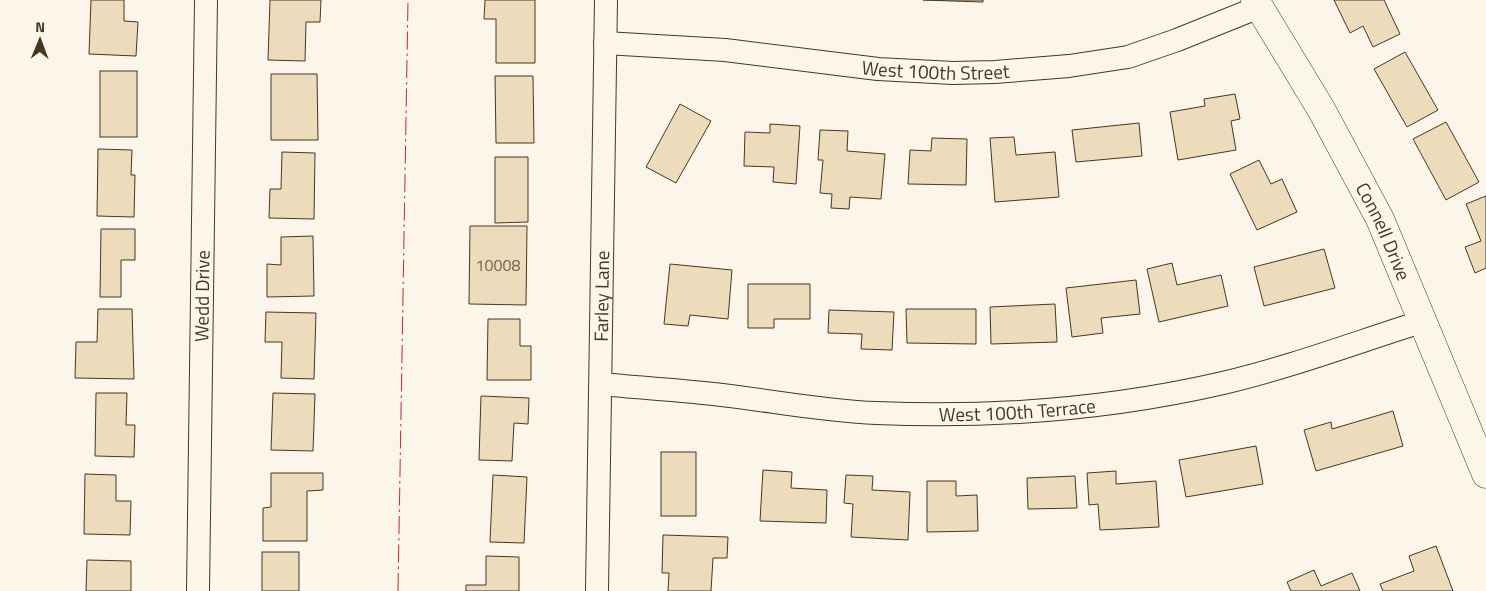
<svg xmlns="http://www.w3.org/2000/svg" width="1486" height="591" viewBox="0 0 1486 591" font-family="'Titillium Web',sans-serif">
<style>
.building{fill:#ecdcbc;stroke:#4a3520}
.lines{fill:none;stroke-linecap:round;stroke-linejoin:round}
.minor-casing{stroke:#4a3520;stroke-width:24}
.tertiary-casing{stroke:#4a3520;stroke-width:29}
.minor{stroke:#fbf6e9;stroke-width:22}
.tertiary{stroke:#fbf6e9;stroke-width:28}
.power{stroke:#c62828;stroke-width:1;stroke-dasharray:18 4 2.5 4;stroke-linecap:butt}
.labels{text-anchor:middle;stroke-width:4;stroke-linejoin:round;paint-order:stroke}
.number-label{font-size:16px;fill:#725f47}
.street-label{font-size:19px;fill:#4a3520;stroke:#fbf6e9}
</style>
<rect width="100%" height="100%" fill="#fbf6e9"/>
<g class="building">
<path d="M91,0h33v21l14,1 -2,34 -47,-2z"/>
<path d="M270,0h51l-1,22h-14l-1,39 -37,-1z"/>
<path d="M485,0h50v63h-39v-44h-12z"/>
<path d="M923,0h60v2z"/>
<path d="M1334,0h50l16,34 -27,13 -10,-21 -13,7z"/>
<path d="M1405,52l33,58 -31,17 -33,-58z"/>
<rect x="100" y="71" width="37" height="66"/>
<path d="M271,74h46l1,66h-47z"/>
<path d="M495,76h38l1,67h-38z"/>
<path d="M1235,94l5,25 -9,2 5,29 -58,10 -8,-48 35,-6 -1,-7z"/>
<path d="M680,104l31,17 -35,62 -30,-16z"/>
<path d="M1446,122l33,60 -33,18 -33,-61z"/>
<path d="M1139,123l3,33 -66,6 -4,-32z"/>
<path d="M770,124l30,2 -4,58 -23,-2 1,-15 -30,-1 1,-34 25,1z"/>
<path d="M820,130l28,1 -1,20 38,3 -4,45 -31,-2 -1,12 -18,-1 1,-14 -12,-1 3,-33h-5z"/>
<path d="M1014,137l2,18 39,-3 4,45 -64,5 -5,-64z"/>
<path d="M932,138l35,1 -1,46 -58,-1 2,-34 21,1z"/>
<path d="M98,149l34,1 -1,25h4l-1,42 -37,-1z"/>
<path d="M282,152l33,1 -1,66 -45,-1 1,-29h11z"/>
<path d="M495,157h33v65l-33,1z"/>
<path d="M1259,160l12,24 11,-5 15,33 -40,18 -27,-56z"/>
<path d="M1486,196v72l-11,5 -10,-26 16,-6 -15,-37z"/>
<path d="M470,226h57l-1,79 -57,-1z"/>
<path d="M101,229h34v31h-14v37h-21z"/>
<path d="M313,236l1,60 -47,1v-33l14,1v-28z"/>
<path d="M1324,249l11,39 -71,18 -10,-39z"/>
<path d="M1172,263l5,22 44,-10 7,31 -69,16 -12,-53z"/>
<path d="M670,264l62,6 -4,49 -38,-4 -2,11 -24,-2z"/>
<path d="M1136,280l4,34 -39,4 2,15 -31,4 -6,-49z"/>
<path d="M748,284h62v35h-36v9h-26z"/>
<path d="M1055,304l2,38 -66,2 -1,-37z"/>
<path d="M98,309h34l2,70 -59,-1 1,-36h21z"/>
<path d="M906,309h70v35l-69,-1z"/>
<path d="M829,310l65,2 -2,38 -31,-1 1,-15 -34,-1z"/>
<path d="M266,312l50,1 -2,66 -33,-1 1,-36h-17z"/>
<path d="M488,319h32v27h11v34h-44z"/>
<path d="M96,393h31l-1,32h9l-1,32 -39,-1z"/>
<path d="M273,393l42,1 -2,57 -42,-1z"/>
<path d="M481,396l48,2 -1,26 -14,-1 -2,38 -33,-1z"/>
<path d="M1393,411l10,35 -87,25 -12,-41 27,-8 1,7z"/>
<path d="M1256,446l7,38 -77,13 -7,-37z"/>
<rect x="661" y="452" width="35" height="64"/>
<path d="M763,470l29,2 -1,16 36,2 -1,33 -66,-2z"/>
<path d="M1116,471v13l40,-3 3,46 -59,3 -2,-26 -9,1 -2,-32z"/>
<path d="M271,473h52v17l-16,1v50h-44v-33l8,-1z"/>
<path d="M85,474l31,1v26h15l-1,34 -46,-1z"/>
<path d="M493,475l34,2 -3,66 -34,-1z"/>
<path d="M846,475l27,1 -1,14 38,2 -2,48 -57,-3 2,-33 -9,-1z"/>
<path d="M1075,476l2,32 -49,1 -1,-31z"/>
<path d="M927,481h29v15l21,-1 1,36 -51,1z"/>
<path d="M663,535l65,2 -1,21h-14l-2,33h-43l1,-18h-7z"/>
<path d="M1436,546l17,45h-70l-3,-7 34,-13 -5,-15z"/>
<rect x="262" y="552" width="37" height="39"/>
<path d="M486,556l33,1v34h-53v-6h20z"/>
<path d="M87,560l44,1v30h-45z"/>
<path d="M1314,570l7,16 31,-13 8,18h-69l-4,-9z"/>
</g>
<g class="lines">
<defs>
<g id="minor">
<path id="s1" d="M605,43l120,7 153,19 75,4 42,-1 74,-6 59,-9 49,-17 82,-33"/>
<path id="s2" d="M601,384c40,4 81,6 121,11 52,6 102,16 154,18 116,5 234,-4 347,-30 68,-16 134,-41 201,-62"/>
<path id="s3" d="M198,591l8,-591"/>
<path id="s4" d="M597,591l9,-591"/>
</g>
<g id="tertiary">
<path id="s5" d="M1255,0l66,109 59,110 106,255"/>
</g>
</defs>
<use href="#minor" class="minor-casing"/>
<use href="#tertiary" class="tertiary-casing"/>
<use href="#minor" class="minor"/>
<use href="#tertiary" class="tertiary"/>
<path class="power" d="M398,591l10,-591"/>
</g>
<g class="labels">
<g class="number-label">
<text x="498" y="271">10008</text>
</g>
<g class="street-label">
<text dy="7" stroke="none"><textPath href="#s1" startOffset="332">West 100th Street</textPath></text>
<text dy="7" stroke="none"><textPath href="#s5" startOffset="265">Connell Drive</textPath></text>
<text dy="7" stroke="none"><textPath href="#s3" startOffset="295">Wedd Drive</textPath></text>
<text dy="7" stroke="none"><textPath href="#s4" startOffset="295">Farley Lane</textPath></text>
<text dy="7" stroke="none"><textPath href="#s2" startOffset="418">West 100th Terrace</textPath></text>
</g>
</g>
<g transform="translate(40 40) rotate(1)" stroke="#fbf6e9" stroke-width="4" paint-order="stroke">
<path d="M0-4L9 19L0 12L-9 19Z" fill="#4a3520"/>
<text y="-8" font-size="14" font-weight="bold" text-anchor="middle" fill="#4a3520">N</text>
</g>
</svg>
